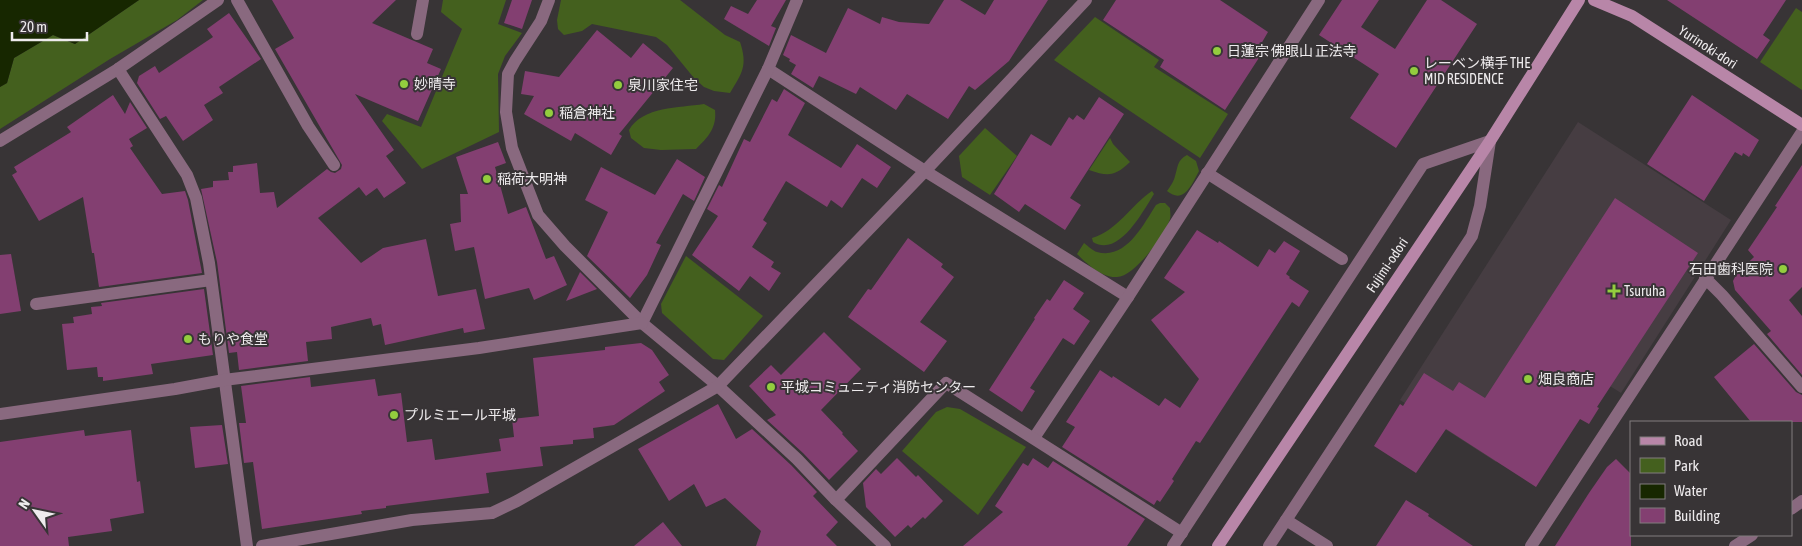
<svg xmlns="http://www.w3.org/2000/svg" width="1802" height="546" viewBox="0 0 1802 546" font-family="'Asap Condensed','Noto Sans JP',sans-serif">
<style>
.built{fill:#463d42}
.green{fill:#44601e}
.water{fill:#172700}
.building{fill:#833f71}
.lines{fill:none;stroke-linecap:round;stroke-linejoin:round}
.street{stroke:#89697f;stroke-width:12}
.secondary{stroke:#b886a8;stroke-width:12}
.poi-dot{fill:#93cd3e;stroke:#383436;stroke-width:2}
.labels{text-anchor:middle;stroke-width:4;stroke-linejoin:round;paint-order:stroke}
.street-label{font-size:14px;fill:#eeebed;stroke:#383436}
.poi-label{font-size:14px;fill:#eeebed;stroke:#383436;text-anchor:start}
</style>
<rect width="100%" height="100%" fill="#383436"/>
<path class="built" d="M1578,122l153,98 -110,173 -49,-31 -50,58 -26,42 -96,-62z"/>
<g class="green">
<path d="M139,0h64l-26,20 -67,39 -110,70v-42l7,-4 7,-25 39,-23 22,9z"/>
<path d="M443,0h63l-8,24 24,9 -17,23 -7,18 1,58 -77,37 -40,-48 5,-7 34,13 41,-98 -21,-17z"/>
<path d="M561,0h119l45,35 15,7c8,24 2,31 -10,51l-16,-2 -10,-4 -10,-9 -27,-33 -11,-8 -64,-13 -10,7 -18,4 -6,-6 -1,-9z"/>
<path d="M1796,8l6,4v78l-42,-28z"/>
<path d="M1095,17l64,43 -5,7 74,47 -28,44 -146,-98z"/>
<path d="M704,104l11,6c2,18 -7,27 -19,39l-35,1 -17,-2 -13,-10 -2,-8c14,-24 50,-22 75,-26z"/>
<path d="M985,128l32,28 -27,39 -28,-18 -3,-21z"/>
<path d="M1110,138l3,6 17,18c-15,14 -21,15 -41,8z"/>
<path d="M1187,155l9,6 3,10c-7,13 -15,34 -32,20 3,-4 7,-10 8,-15 3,-9 2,-16 12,-21z"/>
<path d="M1152,191l2,3c-11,17 -35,64 -61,48l-1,-4c25,-7 39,-33 60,-47z"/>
<path d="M1160,203h5l5,5c0,3 1,8 0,11 -5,16 -36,58 -53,58 -15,1 -30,-13 -40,-23l7,-11c4,3 9,8 13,9 29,8 46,-27 59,-47z"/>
<path d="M686,256l77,60 -39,44 -11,-1 -51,-46 -1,-9z"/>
<path d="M947,407l13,2 66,38 -48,68 -76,-64 34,-39z"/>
</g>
<path class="water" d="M0,0h139l-64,44 -22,-9 -39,23 -7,25 -7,4z"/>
<g class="building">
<path d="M272,0h124l-24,23 61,26 -6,14 14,6 -23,52 -63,-27 39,56 -8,6 20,27 -22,15 -7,-10 -11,8 -7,-9 -41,31 43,45 22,-15 43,-9 12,57 38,-7 9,40 -21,4 -1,-5 -78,17 -4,-21 -8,2 -2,-8 -40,9 1,12 -26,3 2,19 -69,9 -2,-18 -8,1 -12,-91 -16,-73 12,-2v-6l16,-1 -1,-8h5v-6l24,-3 3,30 14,-1 3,16 50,-39 4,3 4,1 6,-4 1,-4 -67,-116 19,-11z"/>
<path d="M512,0h20l-10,29 -18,-6z"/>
<path d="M757,0h29l-15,26 5,2 -7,18 -45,-27 7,-13 17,8z"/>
<path d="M944,0h16l25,15 9,-15h54l-39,61 -34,29 -6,-4 -21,33 -41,-25 -11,16 -36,-23 -4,7 -37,-18 -6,12 -22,-14 5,-9 -7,-4 1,-2 -7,-4 8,-20 35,18 22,-45 32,16 2,-7 17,5 30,2z"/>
<path d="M1116,0h104l48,32 -7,12 5,3 -41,63 -65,-43 4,-7 -61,-40z"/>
<path d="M1342,0h37l-18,27 34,22 32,-49h14l36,24 -81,124 -46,-30 29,-44 -60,-39z"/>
<path d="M1667,0h119l-23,35 7,5 -13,19z"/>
<path d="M229,13l32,46 -42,28 4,6 -19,12 9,15 -30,21 -17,-25 -6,3 -23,-36 2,-7 16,-10 4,7 54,-36 -6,-8z"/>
<path d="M597,30l34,28 12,-15 30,25 -54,66 3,2 -11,19 -36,-22 -4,8 -47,-27 10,-18 -13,-2 4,-23 34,6z"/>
<path d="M784,89l21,14 -17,32 53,33 16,-24 34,23 -14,21 -15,-10 -20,30 -11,-8 -4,7 -41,-26 -23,39 4,3 -15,24 22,15 -3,5 10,6 -12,18 -19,-15 -11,15 -47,-36 26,-39 -11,-7 12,-24 3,2 22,-48 6,3 22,-43 5,3z"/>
<path d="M113,95l12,19 5,-12 17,26 -18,11 4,7 -3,2 32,46 23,-3 3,9 14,73 -103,14 -5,-34h-2l-9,-56 -44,24 -27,-46 5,-3 -3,-5 57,-35 -4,-5z"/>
<path d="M1692,95l67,45 -10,17 -6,-4 -1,3 -7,-4 -31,49 -57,-37z"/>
<path d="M1099,97l25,17 -54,84 11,7 -16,25 -40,-26 -6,8 -25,-18 37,-60 20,12 18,-29 4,3 4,-5 7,5z"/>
<path d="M498,142l8,21 -11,4 13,47 18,-7 20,52 8,-3 13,29 -33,15 -5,-12 -44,11 -11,-52 -19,4 -5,-27 11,-2 -1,-28h8l-12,-37z"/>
<path d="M677,159l28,18 -11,24 -11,-7 -27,49 5,2 -14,30 -17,23 -43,-42 21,-44 -23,-12 16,-33 54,28z"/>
<path d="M1802,165v122l-13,13 13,16v59l-35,-41 4,-3 -36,-41 -2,-9 4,-8 17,-16 -6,-7 29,-43 -2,-1z"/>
<path d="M1615,198l83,55 -101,154 2,1 -10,16 -9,-5 -44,68 -90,-58 -30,44 -42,-27 26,-42 3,2 21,-33 29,18 6,-9 26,16z"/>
<path d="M1197,230l21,13 1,-2 39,26 11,-18 6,4 9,-12 16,10 -14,23 4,3 -1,1 20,13 -10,16 -7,-5 -92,141 -4,-2 -24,38 2,2 -14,21 -3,-2 -3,5 -92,-58 13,-20 -9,-5 34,-52 12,8 1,-2 46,30 6,-8 15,10 19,-29 -48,-59 34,-28 -21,-14z"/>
<path d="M908,238l35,26 -2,3 13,10 -34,45 27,19 -23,31 -76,-55 20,-28 3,1z"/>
<path d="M11,254l10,57 -21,3v-59z"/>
<path d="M580,272l17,17 -31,12z"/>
<path d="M1064,280l20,13 -11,16 17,12 -16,24 -11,-7 -33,50 5,3 -13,21 -33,-22 46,-71 -1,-1 13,-19 3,2z"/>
<path d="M204,289l9,66 -62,9 2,10 -50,7v-4h-5l-1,-10 -30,3 -5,-46 12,-1 -1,-6 19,-3 -1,-7 11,-1 -1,-3z"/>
<path d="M824,332l37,37 -40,41 22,23 -1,1 16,17 -29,29 -26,-27 -36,-33 9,-5 -27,-29 22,-21 10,10z"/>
<path d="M641,343l11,7 17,25 -10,7 6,9 -51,34 -21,3 1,10 -21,2v4l-33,3 3,19 -57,7 3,20 -103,13v2l-25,3 1,3 -100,15 -9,-67 -9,1 -5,-40h7l-5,-37 69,-9 1,10 64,-8 3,17 23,-3 6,49 25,-3 3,21 66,-9 -2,-12 15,-2 -2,-18 27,-3 -6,-58 72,-8v-3z"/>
<path d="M1754,344l42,48 6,3v27h-51l-37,-45z"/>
<path d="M718,404l18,35 16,-10 39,36 26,27 -4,4 25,26 -12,13 11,11h-81l5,-15 -36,-33 -19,9 -12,-23 -25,17 -31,-52z"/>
<path d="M222,425l6,39 -33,4 -5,-41z"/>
<path d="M84,430l1,6 46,-6 6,52 3,-1 4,32 -34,6 2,12 -44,6 1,9h-69v-104z"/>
<path d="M897,458l19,19 2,-2 25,26 -18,18 -2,-2 -12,11 -3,-3 -13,12 -29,-30 -3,-24 13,-14 5,5z"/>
<path d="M1033,458l15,10 5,-7 92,58 -18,27h-164l40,-34 -8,-6 28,-43 5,3z"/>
<path d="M1616,459l15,15v72h-76l34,-53 18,-26z"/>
<path d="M1406,500l23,14 -1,2 45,30h-97z"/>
<path d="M663,522l19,24h-48z"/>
</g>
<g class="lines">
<g class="street">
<path d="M237,0l71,126 26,39"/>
<path d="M549,0l-8,21 -26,40 -7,13 -2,38 6,36 26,67 27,31 77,77 76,63 79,73 39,41 49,46"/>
<path d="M417,34l6,-34"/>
<path d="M118,69l69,106 9,23 13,65 38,283"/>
<path d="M768,69l157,102 203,126"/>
<path d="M0,141l118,-72 100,-69"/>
<path d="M1207,173l135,86"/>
<path d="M1705,278l17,17 80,92"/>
<path d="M36,304l175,-24"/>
<path d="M642,323l126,-254 29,-69"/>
<path d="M0,414l175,-25 49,-9 255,-32 163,-25"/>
<path d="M1034,438l94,-141 191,-297"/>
<path d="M836,500l110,-117 236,150"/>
<path d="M1791,509l11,-8"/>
<path d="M1286,520l41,26"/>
<path d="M262,546l150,-26 80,-7 25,-12 201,-115 207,-215 161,-171"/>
<path d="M1173,546l250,-382 67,-23 -10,65 -8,30 -203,310"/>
<path d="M1531,546l271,-414"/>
<path d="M1735,546l17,-11"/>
</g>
<g class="secondary">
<path d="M1594,0l38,16 170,109"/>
<path d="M1218,546l272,-405 89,-141"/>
</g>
</g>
<g class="poi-dot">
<circle cx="1217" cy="51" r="5"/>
<circle cx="1414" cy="71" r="5"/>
<circle cx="404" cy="84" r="5"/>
<circle cx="618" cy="85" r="5"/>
<circle cx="549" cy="113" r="5"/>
<circle cx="487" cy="179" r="5"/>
<circle cx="1783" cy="269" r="5"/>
<path d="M1611.5 283.5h5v5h5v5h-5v5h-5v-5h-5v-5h5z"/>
<circle cx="188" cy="339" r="5"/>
<circle cx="1528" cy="379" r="5"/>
<circle cx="771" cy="387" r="5"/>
<circle cx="394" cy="415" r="5"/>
</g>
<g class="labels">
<g class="street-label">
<text transform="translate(1708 47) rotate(33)" y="5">Yurinoki-dori</text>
<text transform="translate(1387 265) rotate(-56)" y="5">Fujimi-odori</text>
</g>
<g class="poi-label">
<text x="1227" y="56">日蓮宗 佛眼山 正法寺</text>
<text x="1424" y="68">レーベン横手 THE<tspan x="1424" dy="16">MID RESIDENCE</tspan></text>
<text x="414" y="89">妙晴寺</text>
<text x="628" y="90">泉川家住宅</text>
<text x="559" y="118">稲倉神社</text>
<text x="497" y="184">稲荷大明神</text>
<text x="1773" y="274" text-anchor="end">石田歯科医院</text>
<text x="1624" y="296">Tsuruha</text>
<text x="198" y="344">もりや食堂</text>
<text x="1538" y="384">畑良商店</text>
<text x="781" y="392">平城コミュニティ消防センター</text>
<text x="404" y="420">プルミエール平城</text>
</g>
</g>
<rect x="1630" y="421" width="162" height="115" fill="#383436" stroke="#817d7f"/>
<rect x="1640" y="437" width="25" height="8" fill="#b886a8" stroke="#817d7f"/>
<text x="1674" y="446" font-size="15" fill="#eeebed">Road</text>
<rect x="1640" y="458" width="25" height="15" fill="#44601e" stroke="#817d7f"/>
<text x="1674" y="471" font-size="15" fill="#eeebed">Park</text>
<rect x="1640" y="484" width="25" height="15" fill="#172700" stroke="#817d7f"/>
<text x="1674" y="496" font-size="15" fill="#eeebed">Water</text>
<rect x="1640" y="508" width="25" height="15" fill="#833f71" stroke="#817d7f"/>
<text x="1674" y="521" font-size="15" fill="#eeebed">Building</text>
<g transform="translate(35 511) rotate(303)" stroke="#383436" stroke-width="4" paint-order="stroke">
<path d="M0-4L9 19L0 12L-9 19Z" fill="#eeebed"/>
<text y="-8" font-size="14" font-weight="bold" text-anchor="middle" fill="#eeebed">N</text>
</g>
<path d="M12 32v8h75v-8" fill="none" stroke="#eeebed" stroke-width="2.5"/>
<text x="20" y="32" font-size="15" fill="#eeebed" stroke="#383436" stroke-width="4" paint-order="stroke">20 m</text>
</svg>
